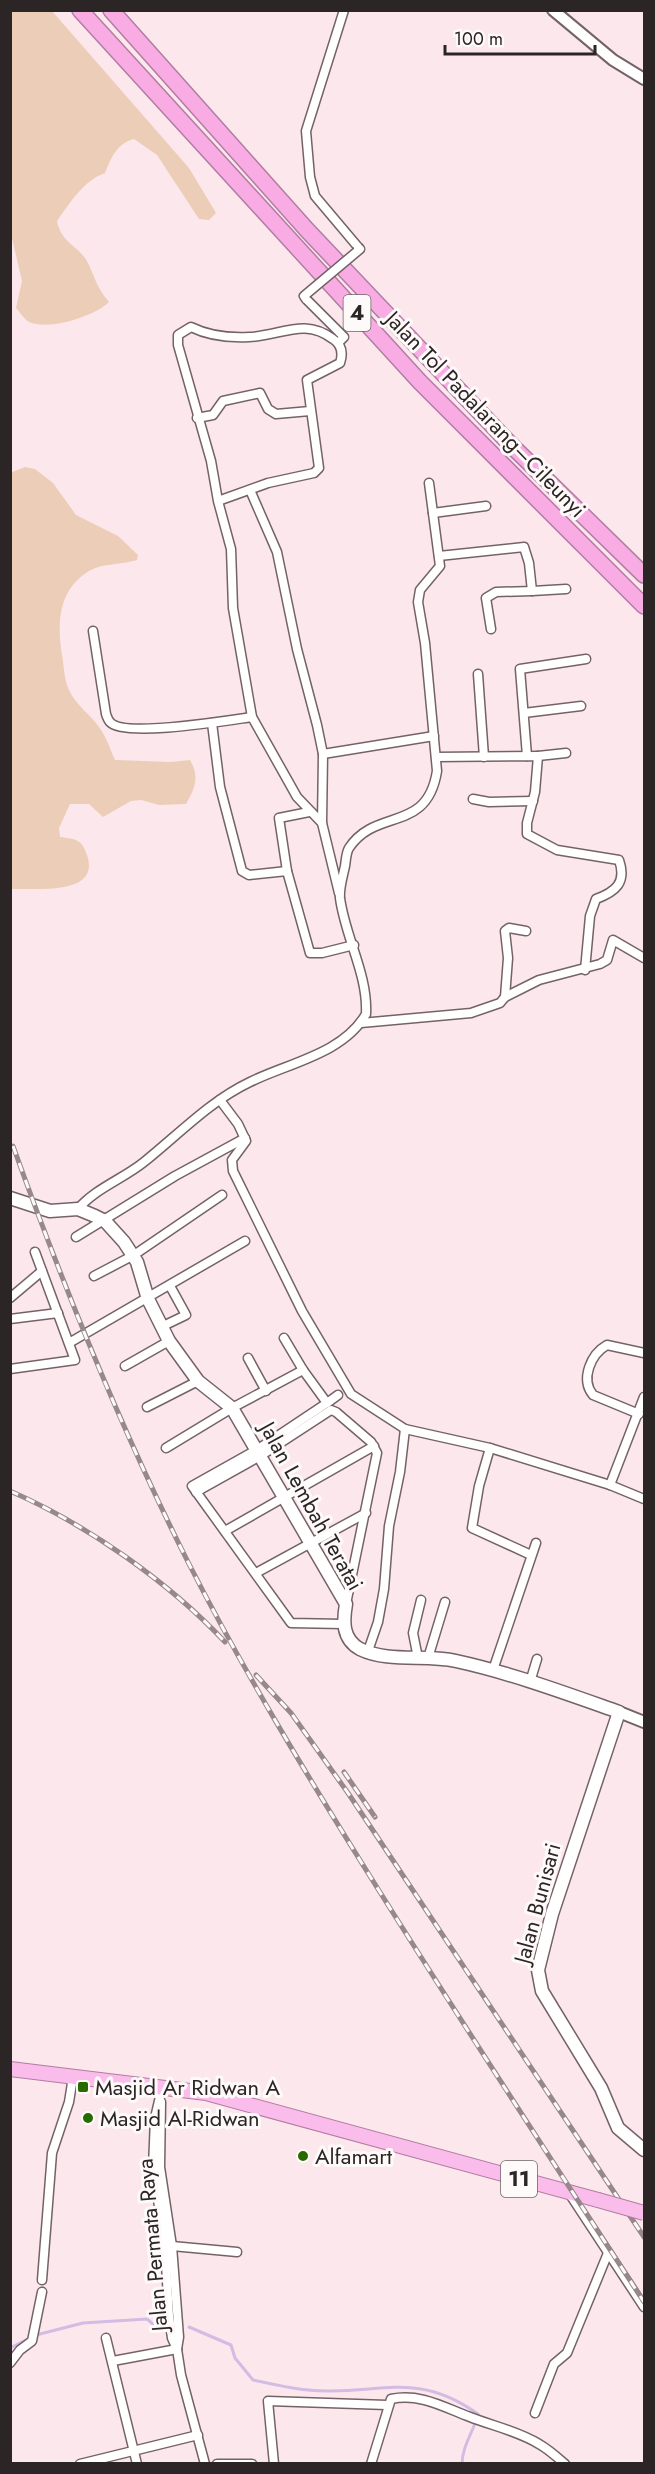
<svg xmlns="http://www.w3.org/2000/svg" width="655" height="2474" viewBox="0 0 655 2474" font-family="Jost,sans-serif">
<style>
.green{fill:#eccdb7}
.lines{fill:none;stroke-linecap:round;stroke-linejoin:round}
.stream{stroke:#d2bce3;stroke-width:3}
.minor-casing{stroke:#746366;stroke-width:11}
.tertiary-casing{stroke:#746366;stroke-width:14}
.secondary-casing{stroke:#746366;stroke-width:15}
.trunk-casing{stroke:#b17da2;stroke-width:16}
.motorway-casing{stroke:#b17da2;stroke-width:18}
.minor{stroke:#fff;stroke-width:8}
.tertiary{stroke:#fff;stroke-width:10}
.secondary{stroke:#fff;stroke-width:12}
.trunk{stroke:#fabcea;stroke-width:14}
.motorway{stroke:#f9ace4;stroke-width:15}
.rail-casing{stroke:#96888b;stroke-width:5}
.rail{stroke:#fefafa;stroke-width:3;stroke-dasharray:9;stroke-linecap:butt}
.minor-bridge-casing{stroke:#746366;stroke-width:11;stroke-linecap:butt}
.trunk-bridge-casing{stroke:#b17da2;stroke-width:16;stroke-linecap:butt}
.minor-bridge{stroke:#fff;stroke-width:8}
.trunk-bridge{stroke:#fabcea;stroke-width:14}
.poi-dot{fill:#276a00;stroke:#fefafa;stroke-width:2}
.labels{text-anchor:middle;stroke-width:6;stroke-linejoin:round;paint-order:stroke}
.shield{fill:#fefafa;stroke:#6b6566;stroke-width:1.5}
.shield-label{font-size:21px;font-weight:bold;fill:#2c2526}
.street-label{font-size:22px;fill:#2c2526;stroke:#fefafa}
.poi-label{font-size:22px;fill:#2c2526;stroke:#fefafa;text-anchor:start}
</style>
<rect width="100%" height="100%" fill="#fce8ec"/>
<g class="green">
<path d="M10,11h42l137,157 27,45 -7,7 -10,-1 -42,-64 -23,-16c-17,4 -23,19 -29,34 -22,8 -35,30 -48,48 5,24 22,24 31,42 8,17 8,23 21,39 -14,14 -60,29 -80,20 -5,-3 -9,-10 -13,-14l6,-27 -11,-47z"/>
<path d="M25,467l10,2 18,14 23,32 42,21 20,19 -1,5c-16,5 -34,3 -48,11 -33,20 -32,57 -26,90 1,10 2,22 7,31 7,14 20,22 29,35 7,9 11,22 16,33l56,2 19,-2c10,17 5,28 -4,44l-27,1 -18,-5 -10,1 -28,16 -14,-13h-19l-11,24 1,9c15,2 22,2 27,18 14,41 -51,33 -76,34l-1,-416z"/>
</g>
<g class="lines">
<g class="stream">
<path d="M189,2327l42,18 4,13 18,22c18,4 36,8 55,10 69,7 106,-22 170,24 -4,17 -16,32 -16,50"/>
<path d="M36,2335l47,-12 64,-4 13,11"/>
<path d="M10,2348l18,-9"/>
</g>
<defs>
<g id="minor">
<path d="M344,10l-38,121 4,46 5,19 43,51"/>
<path d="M306,299l38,38 -6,6"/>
<path d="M197,418l16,-3 10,-14 37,-8 8,16 8,5 34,-3"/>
<path d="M250,490l27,62 20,97 20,76 6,29 -1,69 17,70"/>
<path d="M218,501l50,-18 46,-10 5,-5 -12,-88 33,-17c3,-9 2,-18 -7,-24 -29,-22 -52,-3 -84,-2 -20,1 -40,-1 -58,-10l-13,8v10l33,116 7,40 13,48 2,59 19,109 45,80 25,26"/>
<path d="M433,513l53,-7"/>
<path d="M439,556l85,-9 5,16 3,28 -36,1 -10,6 5,31"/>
<path d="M532,591l34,-2"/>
<path d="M93,631l13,83c1,3 2,6 4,8 13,16 120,-2 142,-5"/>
<path d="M478,674l6,83"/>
<path d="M524,713l57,-7"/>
<path d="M212,723l8,64 22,84 7,4 38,-4 23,82h12l32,-8"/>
<path d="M323,754l111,-18"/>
<path d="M527,756l-7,-87 66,-10"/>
<path d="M538,756l28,-3"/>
<path d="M436,757l102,-1 -3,36 -8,31v11l30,16 62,10c8,23 -4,32 -23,39l-6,17 -5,54"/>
<path d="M473,799l16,3 44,-1"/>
<path d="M287,871l-8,-53 30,-6"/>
<path d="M505,997l3,-39 -3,-27 4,-3 17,3"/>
<path d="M361,1023l110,-10 29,-10 5,-6 34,-17 61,-16 7,-4 6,-20 31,18"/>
<path d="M220,1100l18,24 8,17 -14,19 1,11 69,140 49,83 54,35 85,19 120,37 34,14"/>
<path d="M78,1209c18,-21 45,-30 66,-47 35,-28 66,-61 106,-80 38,-19 93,-28 116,-68 2,-40 -21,-77 -26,-116 -1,-10 3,-22 5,-32 1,-6 1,-13 4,-18 27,-41 78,-14 88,-77l-12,-128 -7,-41 2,-12 20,-24 -11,-83"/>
<path d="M76,1237l99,-61 70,-38"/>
<path d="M94,1276l40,-21 88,-60"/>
<path d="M10,1298l32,-27"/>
<path d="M10,1319l48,-6"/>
<path d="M161,1327l25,-12 -16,-29"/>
<path d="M284,1338l19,32 24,33 -69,46 -66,37 99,137 52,1"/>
<path d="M69,1343l176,-102"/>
<path d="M248,1358l18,33"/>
<path d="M125,1366l44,-25"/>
<path d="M10,1369l65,-9 -40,-108"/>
<path d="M327,1403l11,-8"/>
<path d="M147,1407l51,-26"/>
<path d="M639,1414l-46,-19c-13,-16 -2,-41 14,-50l37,8"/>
<path d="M166,1448l66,-40 71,-38"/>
<path d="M490,1448l-11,38 -7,42 59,27"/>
<path d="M610,1485l34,-88"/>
<path d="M196,1492l66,-37 69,-45 5,2 35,30 6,11 -31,151"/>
<path d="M225,1531l149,-85"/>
<path d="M256,1573l110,-60"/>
<path d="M368,1651l10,-29 6,-33 5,-63 11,-54 5,-43"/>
<path d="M418,1658l-5,-25 8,-33"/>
<path d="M428,1658l17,-56"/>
<path d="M493,1670l43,-127"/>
<path d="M530,1682l7,-23"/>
<path d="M162,2088l-7,30 -2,49 12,79 4,70 3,22 5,11 4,26 24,89"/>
<path d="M161,2102l-1,65 12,79 7,91 -2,12"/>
<path d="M569,2193l75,114"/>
<path d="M172,2246l65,6"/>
<path d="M42,2280l10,-127 17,-51 4,-25"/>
<path d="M106,2338l31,126"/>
<path d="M113,2361l64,-12"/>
<path d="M10,2363l10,-13 12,-9 10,-49"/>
<path d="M535,2413l19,-49 13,-11 41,-100"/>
<path d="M80,2464l118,-29"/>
<path d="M217,2464h35"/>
<path d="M274,2464l-6,-63 119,4"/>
<path d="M371,2464l20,-65c30,-6 52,8 79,18 23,9 48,14 69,27 9,5 18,13 26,20"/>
</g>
<g id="tertiary">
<path d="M553,10l60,50 31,19"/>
<path d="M619,1712l25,10"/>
</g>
<path id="secondary" d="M10,1198l40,13 28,-2 17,7 10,5 19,21 13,20 11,37 21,42 29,40 34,27 114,196c-3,17 -4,35 14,45 29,14 65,5 96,12 55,12 109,32 163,51l-67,202 -14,56 4,21 59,97 17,40 26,22"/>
<path id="trunk" d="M10,2069l196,24 392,107"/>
<g id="motorway">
<path d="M80,10l340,372 224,224"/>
<path d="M111,10l196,220 203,214 134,131"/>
</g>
</defs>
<use href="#minor" class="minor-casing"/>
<use href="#tertiary" class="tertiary-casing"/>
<use href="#secondary" class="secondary-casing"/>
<use href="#trunk" class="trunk-casing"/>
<use href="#motorway" class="motorway-casing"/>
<use href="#minor" class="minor"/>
<use href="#tertiary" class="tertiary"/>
<use href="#secondary" class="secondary"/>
<use href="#trunk" class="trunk"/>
<use href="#motorway" class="motorway"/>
<defs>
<g id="rail">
<path d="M13,1146c51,142 107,281 175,416 57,112 123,220 190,327 87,139 177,276 266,413"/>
<path d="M10,1491c76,33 159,91 215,151"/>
<path d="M256,1675l35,38 57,80 296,444"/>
<path d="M344,1772l31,45"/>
</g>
</defs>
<use href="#rail" class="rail-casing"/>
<use href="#rail" class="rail"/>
<defs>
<path id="minor-bridge" d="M306,299l-2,-3 56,-47 -2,-2"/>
<path id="trunk-bridge" d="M598,2200l46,13"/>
</defs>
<use href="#minor-bridge" class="minor-bridge-casing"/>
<use href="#trunk-bridge" class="trunk-bridge-casing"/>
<use href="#minor-bridge" class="minor-bridge"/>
<use href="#trunk-bridge" class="trunk-bridge"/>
</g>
<g class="poi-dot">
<rect x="77" y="2081" width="12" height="12" rx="3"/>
<circle cx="88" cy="2118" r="6"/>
<circle cx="303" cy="2156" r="6"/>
</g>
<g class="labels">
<g class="shield">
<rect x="343.5" y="295" width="27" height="36" rx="4.5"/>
<rect x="501" y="2161" width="36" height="36" rx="4.5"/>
</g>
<g class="shield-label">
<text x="357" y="320">4</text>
<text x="519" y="2186">11</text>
</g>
<g class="street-label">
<text transform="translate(486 414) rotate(46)" y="8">Jalan Tol Padalarang–Cileunyi</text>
<text transform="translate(312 1506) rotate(61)" y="8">Jalan Lembah Teratai</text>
<text transform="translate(537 1903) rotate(-75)" y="8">Jalan Bunisari</text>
<text transform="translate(152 2245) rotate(-95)" y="8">Jalan Permata Raya</text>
</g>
<g class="poi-label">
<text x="95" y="2095">Masjid Ar Ridwan A</text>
<text x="100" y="2126">Masjid Al-Ridwan</text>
<text x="315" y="2164">Alfamart</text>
</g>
</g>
<rect width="655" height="2474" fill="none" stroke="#2c2526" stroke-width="24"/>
<path d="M445 45v9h150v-9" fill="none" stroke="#2c2526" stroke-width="3"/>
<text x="454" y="45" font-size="18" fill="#2c2526" stroke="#fefafa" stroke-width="4.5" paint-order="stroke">100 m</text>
</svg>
